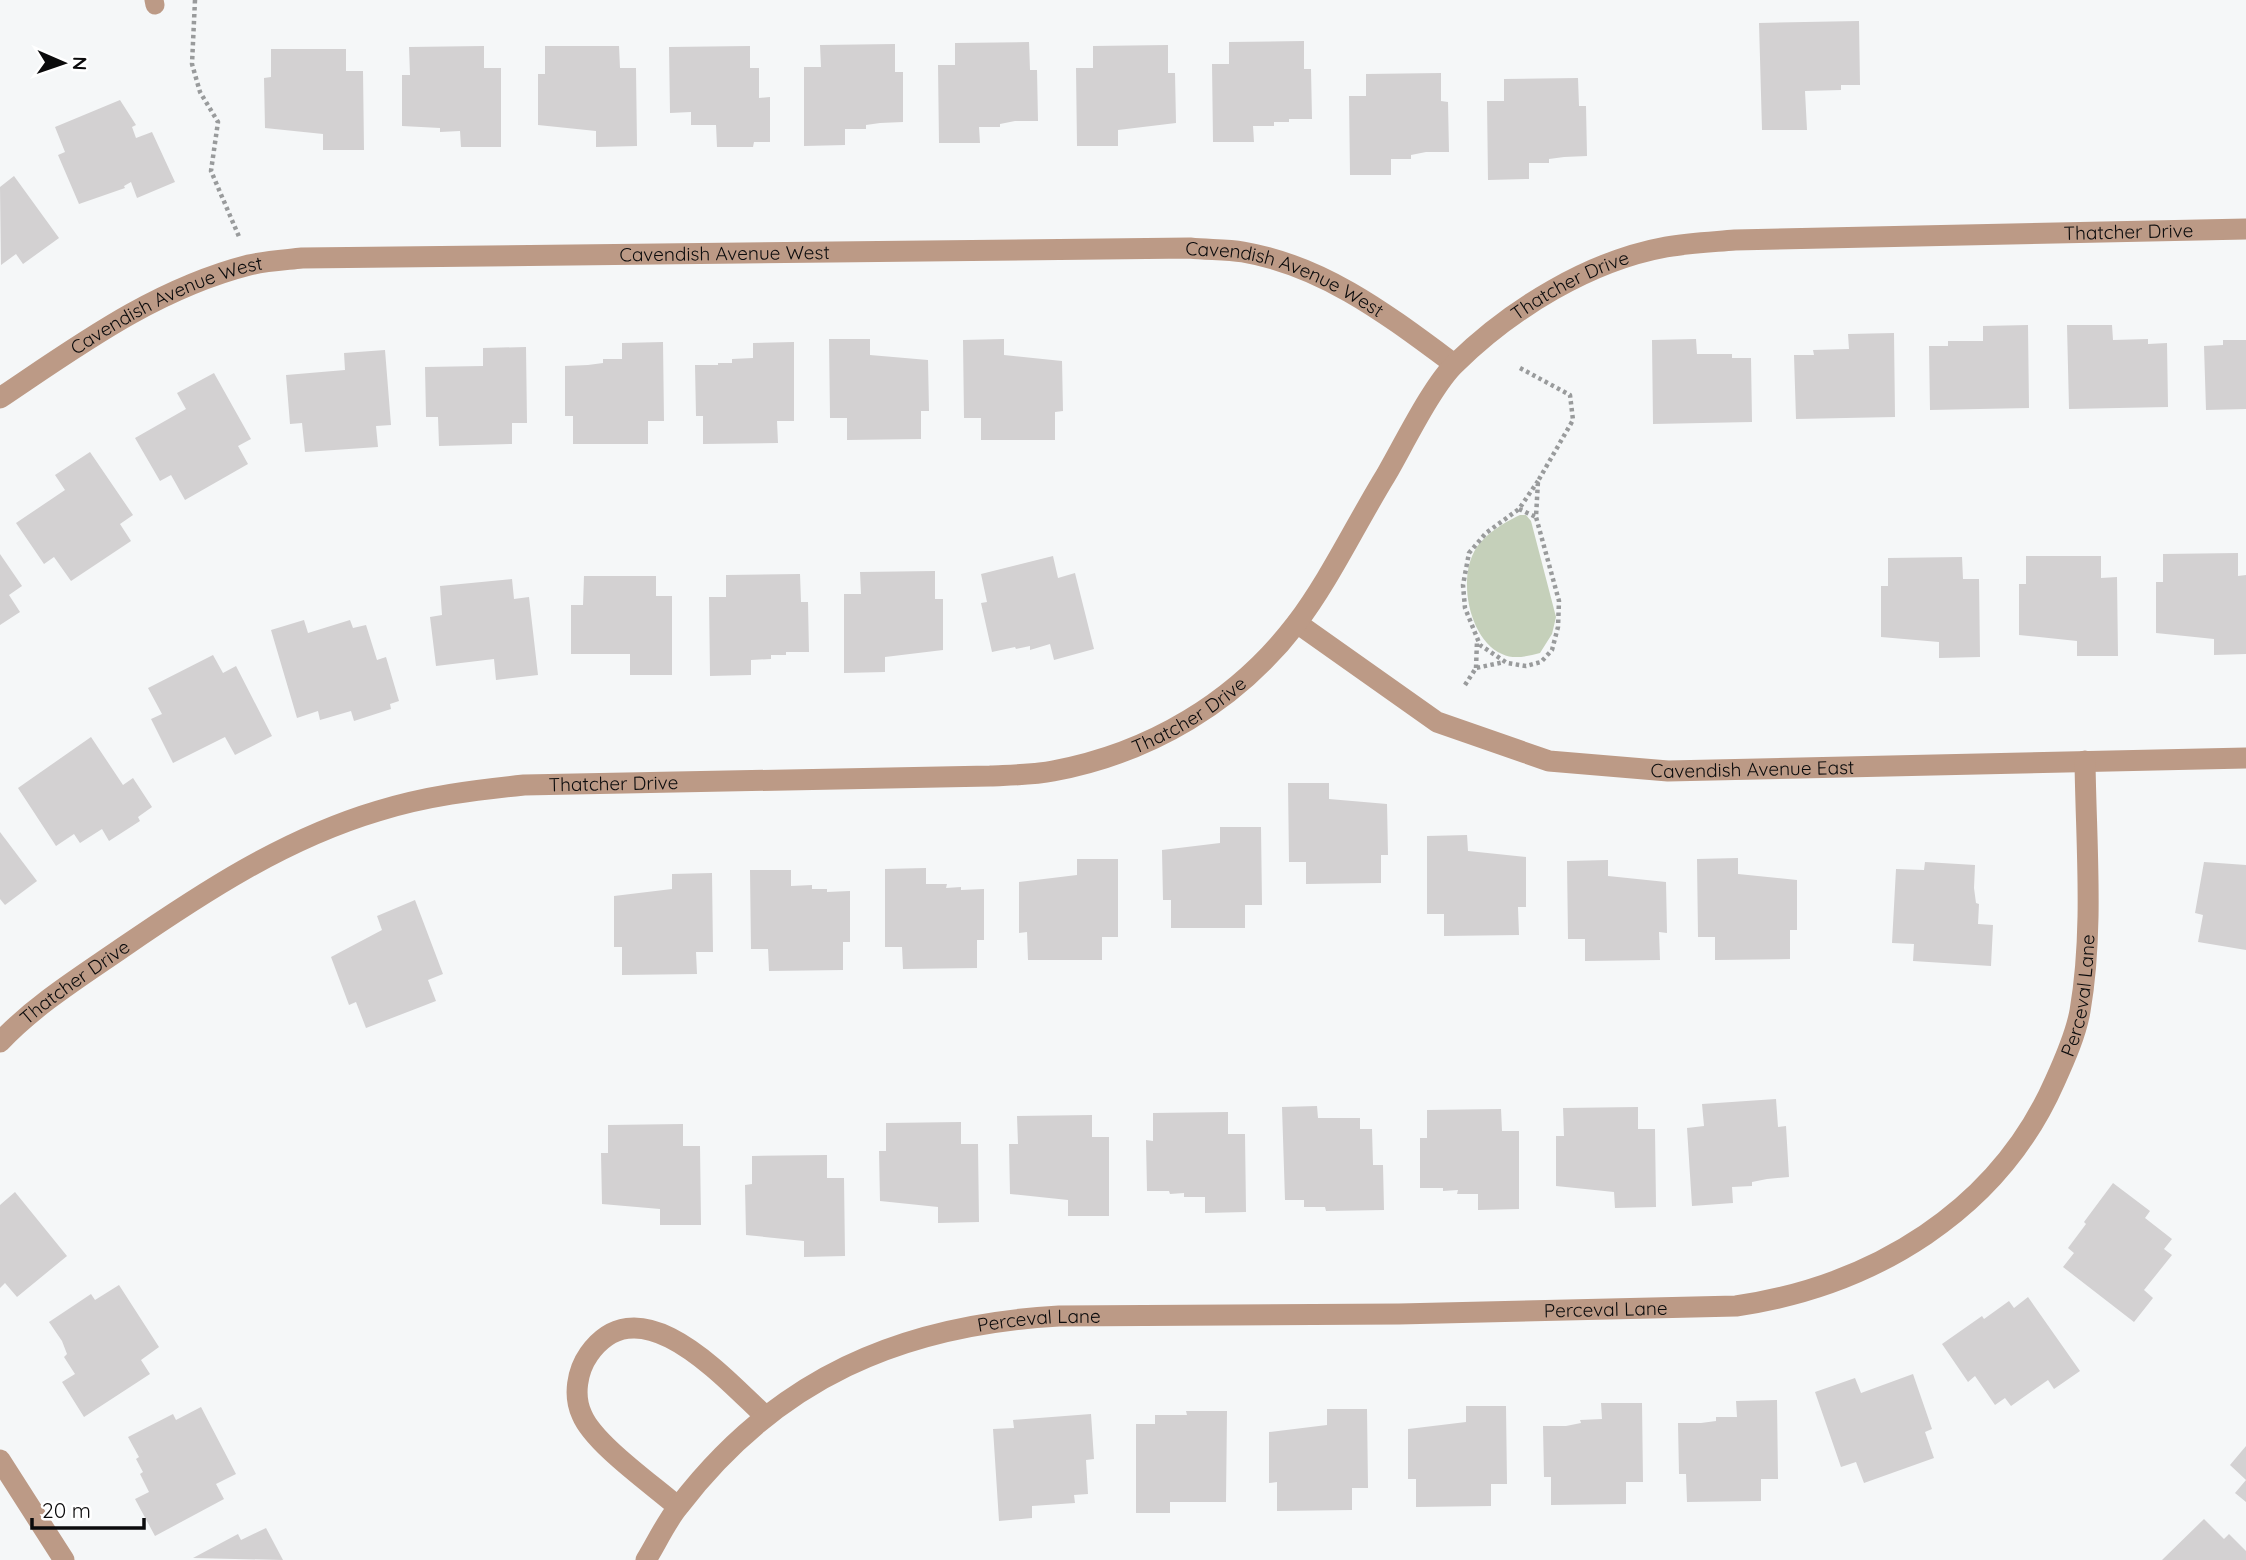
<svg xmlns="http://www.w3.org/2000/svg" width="2246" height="1560" viewBox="0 0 2246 1560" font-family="Quicksand,sans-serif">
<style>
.green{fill:#c5d0ba}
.building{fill:#d3d1d2}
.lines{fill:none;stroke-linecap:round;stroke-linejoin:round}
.path{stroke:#999b9c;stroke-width:4.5;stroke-dasharray:3.5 3.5;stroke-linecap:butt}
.lane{stroke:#bc9a86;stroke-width:19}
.street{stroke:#bc9a86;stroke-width:21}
.labels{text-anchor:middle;stroke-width:6;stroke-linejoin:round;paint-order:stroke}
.street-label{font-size:19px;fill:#0b0b0c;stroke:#fff}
</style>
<rect width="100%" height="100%" fill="#f5f7f8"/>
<path class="green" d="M1520,515h6l5,6 25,96 -4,17 -12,19c-12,3 -26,7 -38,1 -32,-14 -44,-72 -28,-102 9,-17 29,-29 46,-37z"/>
<g class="building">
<path d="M1859,21l1,64h-19v5l-36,1 2,39h-45l-3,-107z"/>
<path d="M1304,41v28h7l1,50h-23v3h-15v4h-21l1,16h-41l-1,-78h17v-22z"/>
<path d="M1029,42l1,28h7l1,51h-23l-15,3v3h-21l1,16h-41l-1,-78h17v-22z"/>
<path d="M895,44v28h8v50l-23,1 -14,2v4h-21v16l-41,1v-79h17l-1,-22z"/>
<path d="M1168,45v28h7l1,50 -58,7v16h-41l-1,-78h17v-22z"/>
<path d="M484,46v22h17v79h-40l-1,-16 -20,1v-4l-38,-2v-51h8l-1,-28z"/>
<path d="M545,46h74l1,22h16l1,78 -41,1v-16l-58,-6v-51h7z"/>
<path d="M750,46v22h9v30l11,-1v45h-16l-1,5h-36l-1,-22h-25v-13l-21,1 -1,-66z"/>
<path d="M271,49h75v22h17l1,79h-41v-16l-58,-6 -1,-50 7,-1z"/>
<path d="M1441,73v28l7,1 1,50h-23l-15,3v4h-20v16h-41l-1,-79h17v-22z"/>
<path d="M1578,78l1,28h7l1,50 -23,1 -15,2v4h-20v16l-41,1 -1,-79h17v-22z"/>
<path d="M120,100l16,25 -4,2 4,11 16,-6 23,50 -38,16 -6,-16 -7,4 1,2 -46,16 -21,-49 7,-3 -10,-25z"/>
<path d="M14,176l45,62 -36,26 -7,-10 -15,11 -1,-78z"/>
<path d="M2028,325l1,83 -99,2 -1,-64h19v-5h35v-15z"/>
<path d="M2067,325h45l1,15 35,-1v5l19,-1 1,64 -99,2z"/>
<path d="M1894,333l1,84 -99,2 -2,-64h20l-1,-5 36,-1 -1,-15z"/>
<path d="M829,339h41v16l58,5 1,51h-8v28l-74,1v-22h-17z"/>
<path d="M1004,339v16l58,6 1,50 -8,1v28h-74v-22h-17l-1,-78z"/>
<path d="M1696,339l1,15h35v4h19l1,64 -99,2 -1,-84z"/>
<path d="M2223,340h23v69l-40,1 -2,-64 19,-1z"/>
<path d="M663,342l1,79h-16v23h-75v-28h-8v-50l23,-1 15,-2v-4h19v-16z"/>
<path d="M794,342v79h-17l1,22 -75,1v-28h-7l-1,-51h23v-2h14v-4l21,-1v-15z"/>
<path d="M526,347l1,76h-15v21l-73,2 -1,-29h-12l-1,-50 58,-1v-18z"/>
<path d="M385,350l6,75 -15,1 2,21 -73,5 -3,-29 -12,1 -4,-49 59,-5 -1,-17z"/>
<path d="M214,373l37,66 -13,7 10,18 -63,36 -14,-25 -11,6 -25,-43 51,-29 -9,-16z"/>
<path d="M90,452l43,63 -13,9 11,17 -60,40 -17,-24 -10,7 -28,-41 49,-33 -10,-15z"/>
<path d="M2238,553v23l8,-1v79l-32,1v-16l-58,-6v-51h7v-28z"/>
<path d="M0,554l22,32 -13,9 11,17 -20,13z"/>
<path d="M1053,556l5,22 17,-5 19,76 -40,11 -4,-16 -20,6v-4l-14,3 -1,-2 -23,5 -11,-49 6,-1 -6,-28z"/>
<path d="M2026,556h75v22l16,-1 1,79h-41v-15l-58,-6v-51h7z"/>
<path d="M1962,557l1,22h16l1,78 -41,1v-16l-58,-5v-51h7v-28z"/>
<path d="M935,571v28h8v51l-58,7v15l-41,1v-79h17l-1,-22z"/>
<path d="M800,574l1,28h7l1,50h-23v3h-15v4l-20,1v15l-41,1 -1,-79h17v-22z"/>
<path d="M584,576h72v20h16v79h-42v-21h-59v-49h12z"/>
<path d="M512,579l2,20 15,-2 9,78 -42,5 -2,-21 -58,7 -6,-49 12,-2 -2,-29z"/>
<path d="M304,620l4,13 42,-13 3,8 13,-3 11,35 9,-3 13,44 -9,3 1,5 -37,12 -3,-10 -31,9 -2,-9 -21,7 -26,-88z"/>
<path d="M213,655l10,18 13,-7 36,70 -37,19 -10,-18 -52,26 -22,-44 11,-5 -14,-26z"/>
<path d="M91,737l32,48 10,-7 19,29 -14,10 2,4 -31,20 -7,-12 -22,14 -6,-9 -18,12 -38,-58z"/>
<path d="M1288,783h41v16l58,5 1,51h-7v28l-75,1v-22h-17z"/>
<path d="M1220,827h41l1,78h-17v23h-74v-28h-8l-1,-50 58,-7z"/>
<path d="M0,832l37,49 -32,24 -5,-6z"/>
<path d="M1467,835l1,16 58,6v50h-8l1,28 -75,1v-22h-17v-78z"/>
<path d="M1738,858v16l59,6v50h-7v29l-75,1v-23h-17l-1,-78z"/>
<path d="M1077,859h41v78h-16v23h-74l-1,-28 -8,1v-51l58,-7z"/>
<path d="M1608,860v16l58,6 1,51 -8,-1 1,28 -75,1v-22h-17l-1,-78z"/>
<path d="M1925,862l50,3 -1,23 2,15 3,1 -1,20 15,1 -2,41 -78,-5 1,-17 -22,-1 4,-74 28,1z"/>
<path d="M2204,862l42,3v85l-48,-8 5,-27 -8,-2z"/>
<path d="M926,868v16h21l-1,4 15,-1v3l23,-1v51h-7v28l-74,1 -1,-22h-17v-78z"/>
<path d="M750,870h41v16l21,-1v4h15v3l23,-1v51h-7v28l-74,1 -1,-22h-17z"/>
<path d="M712,873l1,79h-17l1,22 -75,1v-28h-8v-51l58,-7v-15z"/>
<path d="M415,900l28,74 -15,6 8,21 -70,27 -10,-26 -7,3 -18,-48 51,-27 -5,-14z"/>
<path d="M1776,1099l2,28 8,-1 3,51 -22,2 -15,3v4l-20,1 1,16 -41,3 -5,-78 17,-2 -2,-22z"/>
<path d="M1317,1106l1,12h42v11h12l1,36h10l1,45 -58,1 -1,-4h-21v-7h-19l-3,-93z"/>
<path d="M1638,1107v22h17l1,78 -41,1 -1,-16 -58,-6v-50h8l-1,-28z"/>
<path d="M1501,1109l1,22h17v78l-41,1v-16h-21l1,-4 -15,1v-3h-23v-50h7v-28z"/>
<path d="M1228,1112v22h17l1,78 -41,1v-16h-21v-4l-14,1 -1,-3h-22l-1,-51 7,1v-28z"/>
<path d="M1092,1115v22h17v79h-41v-16l-58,-6 -1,-50h9l-1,-28z"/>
<path d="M961,1122v22h17l1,78 -41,1v-16l-58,-6 -1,-50h7v-28z"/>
<path d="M683,1124v22h17l1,79h-41v-16l-58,-5 -1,-51h7v-28z"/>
<path d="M827,1155v23h17l1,78 -41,1v-16l-58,-6 -1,-50 7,-1v-28z"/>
<path d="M2113,1183l37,28 -5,7 27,21 -8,10 8,6 -28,35 9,8 -19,24 -71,-55 11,-14 -6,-5 18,-24 -2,-2z"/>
<path d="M15,1192l52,64 -50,41 -12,-14 -5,5v-83z"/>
<path d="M119,1285l40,62 -18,13 9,14 -66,43 -22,-35 13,-8 -11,-17 3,-3 -5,-13 -13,-19 42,-28 4,6z"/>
<path d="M2028,1297l52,74 -26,18 -6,-9 -37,26 -6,-8 -10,7 -20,-29 -7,6 -26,-38 40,-28 2,3 25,-18 5,7z"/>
<path d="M1913,1374l19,55 -7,3 9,26 -70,25 -8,-21 -15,5 -26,-75 40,-14 6,15z"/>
<path d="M1777,1400l1,79h-17v22l-74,1 -1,-28h-7l-1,-51h23l15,-2v-4h21l-1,-16z"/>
<path d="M1601,1403h41l1,79h-17v22l-75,1v-28h-7l-1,-51h23l15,-3 -1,-3 22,-1z"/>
<path d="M1466,1406h40l1,78h-16v22l-75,1v-28h-8v-50l58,-7z"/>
<path d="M201,1407l35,67 -20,10 8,15 -69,37 -20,-37 14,-7 -9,-18 3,-2 -7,-13 3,-2 -11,-20 45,-23 3,6z"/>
<path d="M1327,1409h40l1,79h-16v22l-75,1v-29l-8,1v-51l58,-7z"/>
<path d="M1186,1411h41l-1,91h-56v11h-34v-89h19v-9h32z"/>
<path d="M1091,1414l3,45 -8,1 2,34 -14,1 1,8 -43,3v12l-33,3 -6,-92 21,-1 -1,-8z"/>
<path d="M2246,1446v56l-11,-9 11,-13 -16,-15z"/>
<path d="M2204,1519l20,20 5,-5 17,17v9h-84z"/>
<path d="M266,1528l17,32 -90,-2 45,-24 3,6z"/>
</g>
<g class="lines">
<g class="path">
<path d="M195,0l-3,64 8,28 18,30 -7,49 29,68"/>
<path d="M1520,368l50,27 3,25 -35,61 -2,36 23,84 -1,26 -6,23 -11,12 -15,4 -19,-3 -27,-18 -15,-37 -2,-23 6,-32 17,-20 33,-24 19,-28"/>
<path d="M1519,509l17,8"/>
<path d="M1476,668l1,-27"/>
<path d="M1465,685l11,-17 28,-6"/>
</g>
<path class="lane" d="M154,0l1,5"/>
<g class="street">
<path id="s1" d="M0,398c79,-53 155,-109 249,-133 17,-4 35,-5 53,-7l888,-10c17,2 36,1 53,4 82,14 146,64 211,112"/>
<path id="s2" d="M1297,623l140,99 112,39 119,10 578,-13"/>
<path id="s3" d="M0,1042c35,-37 80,-65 122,-94 80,-55 162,-109 256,-137 48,-15 97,-21 146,-26l466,-9c21,-1 43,-1 63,-5 97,-18 183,-69 243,-147 33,-43 61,-102 90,-149 17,-29 47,-91 70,-112 55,-54 133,-102 210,-116 23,-4 46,-5 69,-7l511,-11"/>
<path d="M0,1460l64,100"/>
<path d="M678,1507c-25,-22 -84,-63 -96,-92 -9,-19 -5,-44 7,-61 51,-72 135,24 175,61"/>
<path id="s4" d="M646,1560c11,-18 20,-38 33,-54 98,-128 222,-181 380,-190l340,-2 337,-8c137,-20 262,-95 319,-225 10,-22 21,-47 25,-70 14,-81 6,-168 5,-250"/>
</g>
</g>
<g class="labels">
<g class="street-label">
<text dy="7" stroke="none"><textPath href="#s3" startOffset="2427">Thatcher Drive</textPath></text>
<text dy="7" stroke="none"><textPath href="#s1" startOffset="760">Cavendish Avenue West</textPath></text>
<text dy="7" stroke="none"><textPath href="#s1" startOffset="1326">Cavendish Avenue West</textPath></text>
<text dy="7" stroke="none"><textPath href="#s3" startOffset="1860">Thatcher Drive</textPath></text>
<text dy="7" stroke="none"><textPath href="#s1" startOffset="192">Cavendish Avenue West</textPath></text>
<text dy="7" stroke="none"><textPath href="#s3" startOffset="1272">Thatcher Drive</textPath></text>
<text dy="7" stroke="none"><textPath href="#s2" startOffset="494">Cavendish Avenue East</textPath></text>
<text dy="7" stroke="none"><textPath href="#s3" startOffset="684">Thatcher Drive</textPath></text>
<text dy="7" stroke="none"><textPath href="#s3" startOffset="96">Thatcher Drive</textPath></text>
<text dy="7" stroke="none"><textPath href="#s4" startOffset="1678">Perceval Lane</textPath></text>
<text dy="7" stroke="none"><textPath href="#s4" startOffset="1050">Perceval Lane</textPath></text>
<text dy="7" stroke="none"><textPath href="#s4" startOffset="483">Perceval Lane</textPath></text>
</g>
</g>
<g transform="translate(63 63) rotate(92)" stroke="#ffffff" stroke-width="5" paint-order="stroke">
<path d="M0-5L12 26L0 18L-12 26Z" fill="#0b0b0c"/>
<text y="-10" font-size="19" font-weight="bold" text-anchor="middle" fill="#0b0b0c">N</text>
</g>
<path d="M32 1518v10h112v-10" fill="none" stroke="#0b0b0c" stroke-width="3.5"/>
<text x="42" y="1518" font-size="21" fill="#0b0b0c" stroke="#ffffff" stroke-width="5" paint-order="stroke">20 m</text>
</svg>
